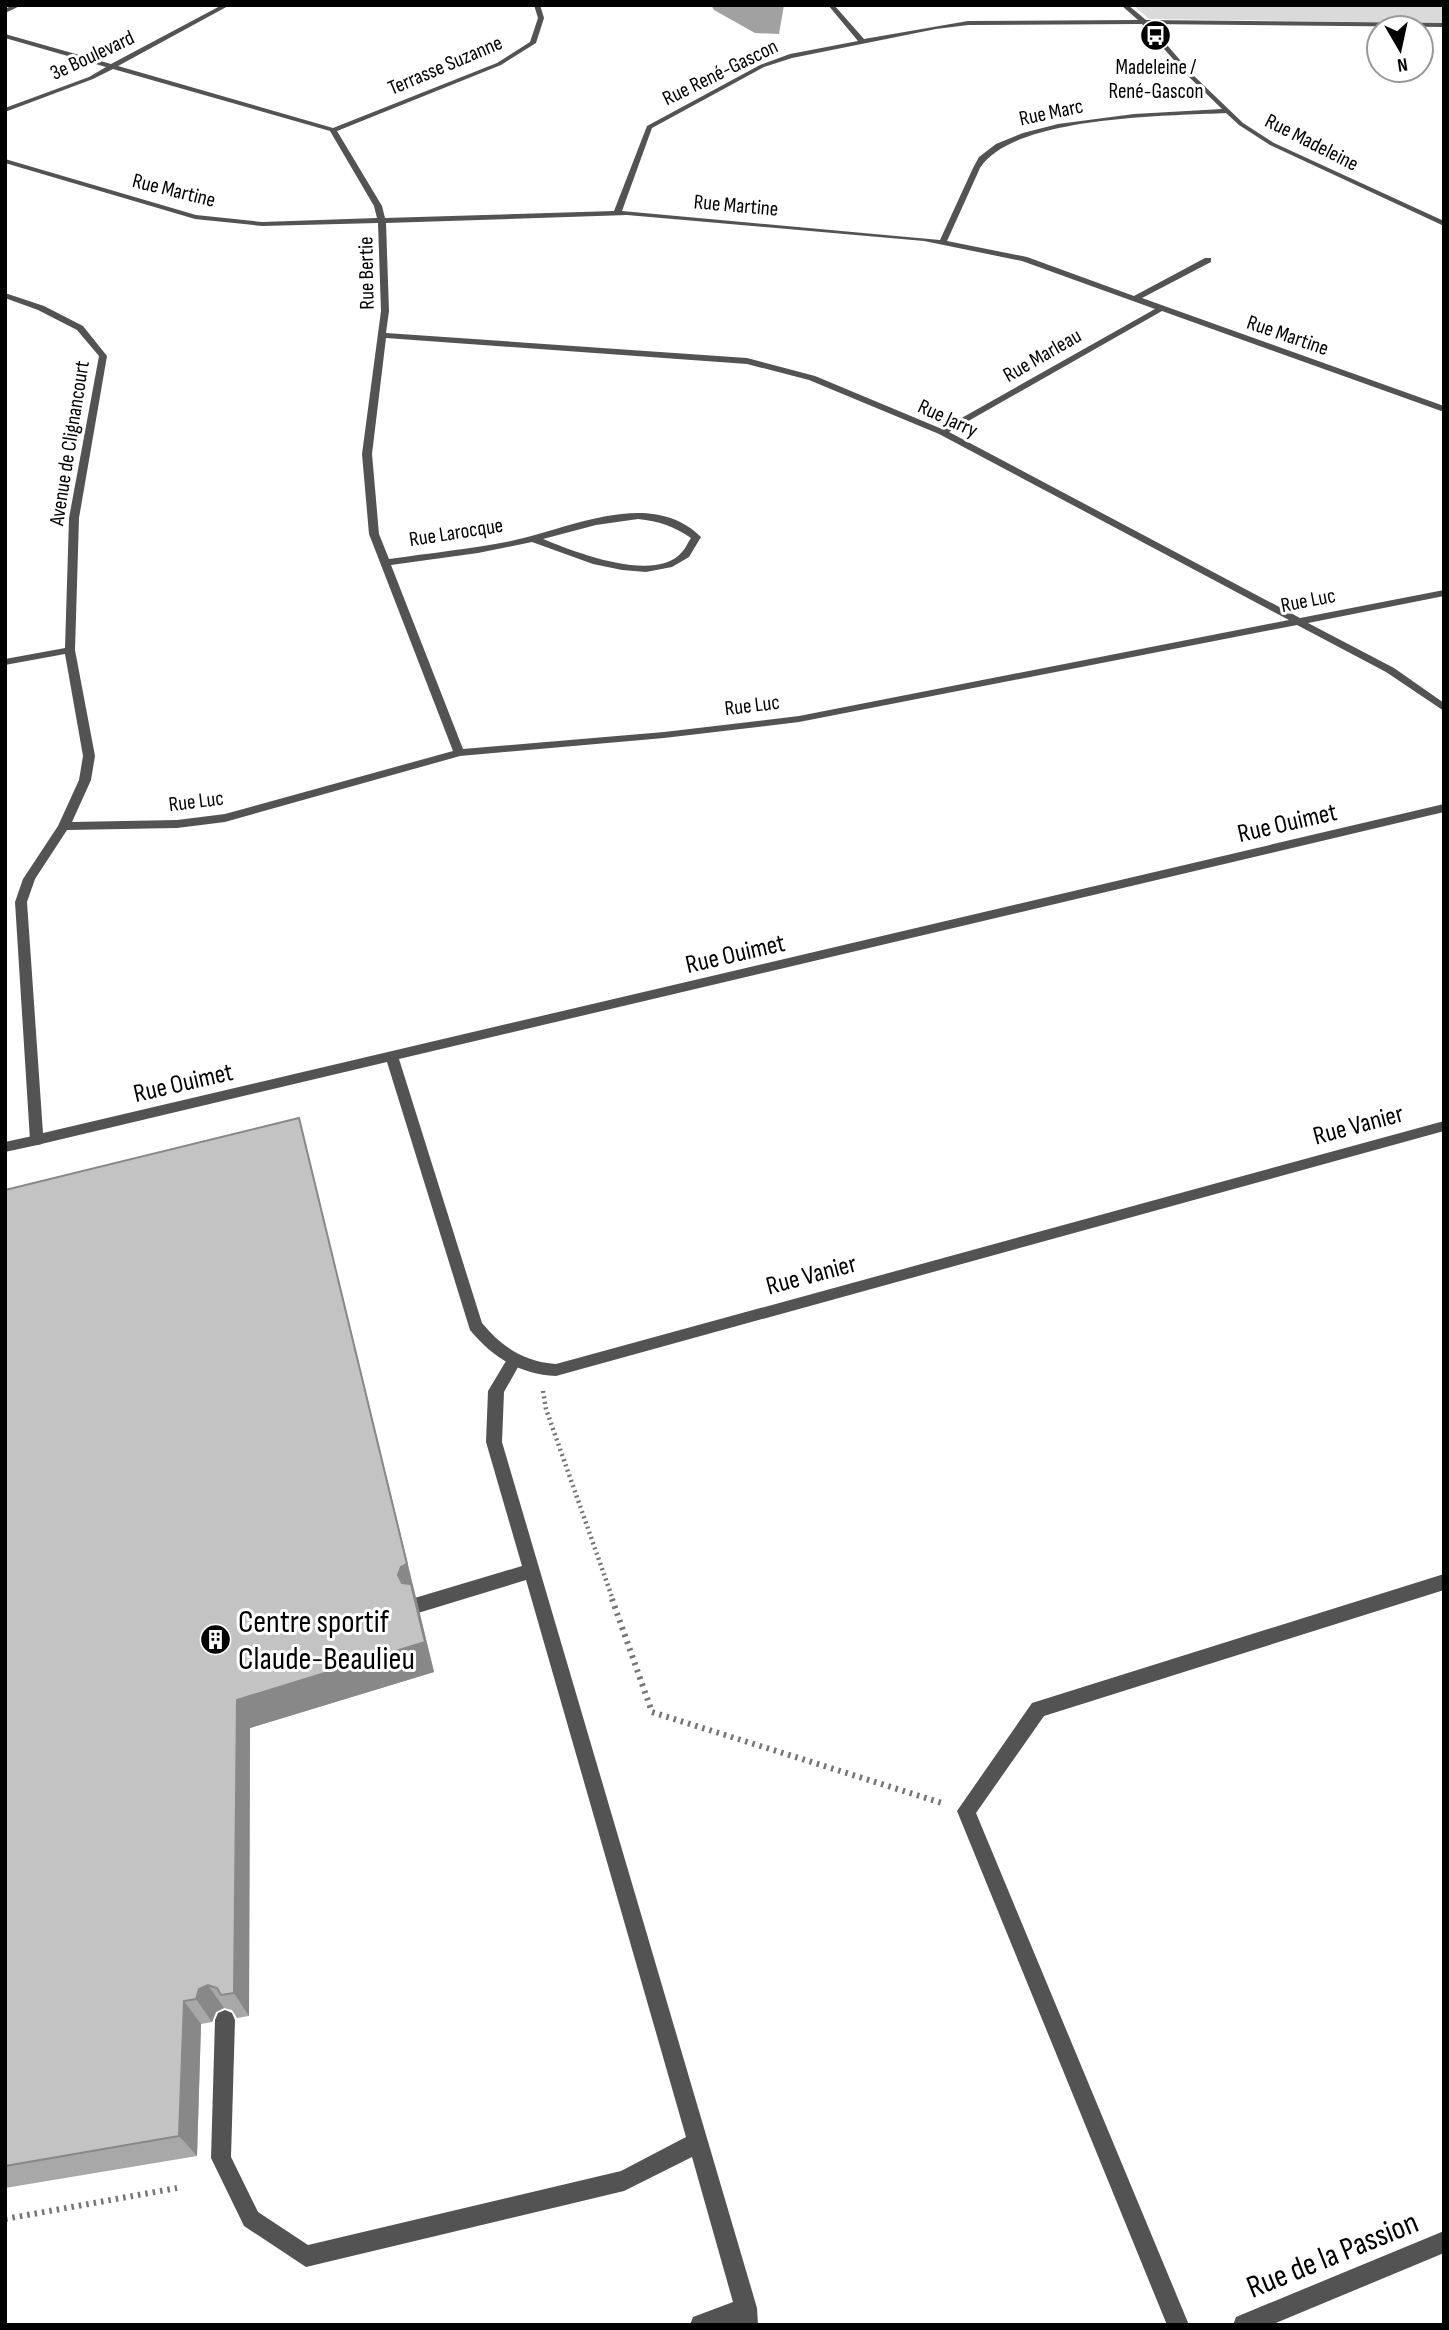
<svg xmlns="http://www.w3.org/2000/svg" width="1449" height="2330" viewBox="0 0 1449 2330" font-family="'Sofia Sans Condensed',sans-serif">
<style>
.green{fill:#dadada}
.water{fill:#a1a1a1}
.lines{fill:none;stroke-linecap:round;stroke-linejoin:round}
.path-far1{stroke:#757575;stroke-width:4.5;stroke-dasharray:2 3.5;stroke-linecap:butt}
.path{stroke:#757575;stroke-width:6;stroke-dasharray:2.5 5;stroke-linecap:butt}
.lane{fill:#535353;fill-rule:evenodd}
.street{fill:#535353;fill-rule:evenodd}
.wall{fill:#a8a8a8}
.shaded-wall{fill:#888}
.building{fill:#c3c3c3;stroke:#888;stroke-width:2}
.labels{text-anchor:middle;stroke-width:6;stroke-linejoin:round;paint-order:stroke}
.far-street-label{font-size:21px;fill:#000;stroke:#fff}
.far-poi-label{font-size:21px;fill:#000;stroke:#fff}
.street-label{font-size:26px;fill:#000;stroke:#fff}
.near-poi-label{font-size:32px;fill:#000;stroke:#fff;text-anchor:start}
.near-street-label{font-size:32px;fill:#000;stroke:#fff}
</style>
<rect width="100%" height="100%" fill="#fff"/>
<path class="green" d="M1133,5h311v18l-295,-4z"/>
<path class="water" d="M711,5h73l-5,29 -24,-1 -41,-23z"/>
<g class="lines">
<path class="path-far1" d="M543,1391l3,18 67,191"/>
<g class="path">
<path d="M612,1599l40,113 293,92"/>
<path d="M5,2219l172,-31"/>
</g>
<g class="lane">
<path d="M37,1135l5,1 2,4 -2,4 -37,8v-10z"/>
<path d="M514,1354l5,2 3,4 -18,32 -2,50 255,866 1,17h-22v-2l-5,2h-41l3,-8 40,-15 -41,-145 -68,34 -318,76 -62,-41 -33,-68 4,-138 3,-7 7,-3 7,3 3,7 -4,137 27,55 50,33 313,-74 65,-34 -160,-557 -108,33 -6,-2 -3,-6 3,-6 6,-2 104,-31 -36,-124 2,-51 21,-35z"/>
</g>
<g class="street">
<path d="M13,5h9l-17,8v-4z"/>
<path d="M222,5h8l-112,61 215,62 164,-65 33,-21 8,-24 -4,-13h6l4,13 -8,25 -35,22 -164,66 45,75 3,12 229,-7 33,-85 113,-61 30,-11 68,-13 -30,-36h6l30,34 104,-18 170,-1 -17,-15h7l18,15 298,3v4l-295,-3 43,50 51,49 31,20 170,78v5l-174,-81 -31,-20 -13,-12c-59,3 -213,3 -246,55l-33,73 80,16 107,39 71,-38h6v4l-69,36 302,108v6l-282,-101 -213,121 351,186 144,-28v6l-136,27 86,45 50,35v8l-58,-39 -89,-47 -498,97 -135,16 -204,18 -235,66 -48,6 -110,2 -32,49 -8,23 16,231 1401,-329v8l-1045,247 83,264c20,24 42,39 74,41l888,-243v10l-888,245c-36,-2 -63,-18 -86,-46l-83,-268 -350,83 -5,-1 -2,-4 -15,-238 8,-23 35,-53 21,-46 4,-24 -18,-102 -60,11v-6l60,-11 4,-130 30,-162 -22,-26 -39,-20 -33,-12v-5l39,13 39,20 24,30 -28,162 -4,132 20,106 -4,24 -19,42 105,-2 48,-6 228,-63 -84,-217 -7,-80 19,-143 -3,-88 -116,3 -67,-7 -190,-56v-4l191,56 66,7 115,-4 -3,-12 -44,-75 -217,-62 -20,10 -88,33v-4l84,-31 17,-10 -101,-29v-4l106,30zM1142,24l46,52 34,33 -88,5 -76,10 -35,9 -27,11 -17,13 -6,11 -33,72 -318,-29 30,-83 112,-61 28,-9 144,-29 32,-4zM627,215l297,26 98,20 133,48 -213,120 -127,-53 -68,-18 -361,-25 3,-22 -3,-88zM386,338l361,26 62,16 130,54 350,186 -490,96 -135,16 -201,17 -72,-184 87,-12 54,-11 61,22 29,6 24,2 26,-5 17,-10 12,-20c-51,-50 -131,-8 -190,4 -40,8 -81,12 -122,18l-10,-25 -7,-80zM638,519c21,2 35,7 53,19 -3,4 -5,10 -9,14 -27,32 -107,0 -139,-13l53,-14z"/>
<path d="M1444,1574v16l-400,126 -68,97 213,512h-22l-210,-514 75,-108z"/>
<path d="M1444,2231v22l-173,72h-38l3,-8z"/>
</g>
</g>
<path class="wall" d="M308,1154l126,518 -184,56 -1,288 -12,2 -5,-8 -8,-2 -8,4 -4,10 -11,2 -4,132 -192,32v-998z"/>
<g class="shaded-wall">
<path d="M299,1118l135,554 -184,56 -1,288 -15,-23 3,-293 173,-102 -12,-23z"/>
<path d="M208,1985l16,23 -8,4 -4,10 -16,-23 3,-10z"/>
<path d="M184,2001l17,23 -4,132 -18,-20z"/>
</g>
<path class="building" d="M299,1118l108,446 -6,3 -3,8 4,8 9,1 14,58 -188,58 -3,293 -13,2 -4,-7 -9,-3 -9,4 -3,10 -12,2 -5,135 -174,30v-976z"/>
<defs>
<symbol id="bus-disc" viewBox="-11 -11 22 22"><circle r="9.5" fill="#000" stroke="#fff"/><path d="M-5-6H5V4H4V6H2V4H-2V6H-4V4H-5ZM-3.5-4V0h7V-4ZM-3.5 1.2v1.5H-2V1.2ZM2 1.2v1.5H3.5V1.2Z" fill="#fff"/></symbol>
<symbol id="building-disc" viewBox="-11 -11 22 22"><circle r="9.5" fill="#000" stroke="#fff"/><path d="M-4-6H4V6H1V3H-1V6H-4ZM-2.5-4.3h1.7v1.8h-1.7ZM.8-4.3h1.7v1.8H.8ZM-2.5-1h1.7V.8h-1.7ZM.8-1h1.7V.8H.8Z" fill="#fff"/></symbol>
</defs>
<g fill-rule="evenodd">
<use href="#bus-disc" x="1138" y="18" width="35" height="35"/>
<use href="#building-disc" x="198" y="1622" width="35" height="35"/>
</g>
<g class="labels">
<g class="far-street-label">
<text transform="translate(92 55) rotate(-25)" y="7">3e Boulevard</text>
<text transform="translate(445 65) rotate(-23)" y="7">Terrasse Suzanne</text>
<text transform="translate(720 72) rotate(-26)" y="7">Rue René-Gascon</text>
<text transform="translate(1051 112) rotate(-12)" y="7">Rue Marc</text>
<text transform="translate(1312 142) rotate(27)" y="7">Rue Madeleine</text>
<text transform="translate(174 190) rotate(14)" y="7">Rue Martine</text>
<text transform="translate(736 205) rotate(5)" y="7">Rue Martine</text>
<text transform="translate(366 273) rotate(-91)" y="7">Rue Bertie</text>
<text transform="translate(1288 335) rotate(19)" y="7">Rue Martine</text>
<text transform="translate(1042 355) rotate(-30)" y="7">Rue Marleau</text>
<text transform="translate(948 418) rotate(25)" y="7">Rue Jarry</text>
<text transform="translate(69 443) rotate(-81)" y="7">Avenue de Clignancourt</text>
<text transform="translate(456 532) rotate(-9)" y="7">Rue Larocque</text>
<text transform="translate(1308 600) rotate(-11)" y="7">Rue Luc</text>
<text transform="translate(752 705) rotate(-7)" y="7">Rue Luc</text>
<text transform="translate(196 801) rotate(-7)" y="7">Rue Luc</text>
</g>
<g class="far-poi-label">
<text x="1156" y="74">Madeleine /<tspan x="1156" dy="24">René-Gascon</tspan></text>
</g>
<g class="street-label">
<text transform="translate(1287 822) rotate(-13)" y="9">Rue Ouimet</text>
<text transform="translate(735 953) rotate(-13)" y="9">Rue Ouimet</text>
<text transform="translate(183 1082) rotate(-13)" y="9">Rue Ouimet</text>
<text transform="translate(1358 1124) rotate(-15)" y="9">Rue Vanier</text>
<text transform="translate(811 1274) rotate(-15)" y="9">Rue Vanier</text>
</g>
<g class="near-poi-label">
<text x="238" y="1632">Centre sportif<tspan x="238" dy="37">Claude-Beaulieu</tspan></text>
</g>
<g class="near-street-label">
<text transform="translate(1332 2254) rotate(-22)" y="11">Rue de la Passion</text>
</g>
</g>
<rect width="1449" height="2330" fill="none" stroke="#000000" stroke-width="14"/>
<g transform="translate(1400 49) rotate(171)"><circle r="33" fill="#ffffff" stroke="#999999" stroke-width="2"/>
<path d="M0-5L12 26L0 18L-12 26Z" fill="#000000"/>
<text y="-10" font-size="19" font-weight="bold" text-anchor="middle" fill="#000000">N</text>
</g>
</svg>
